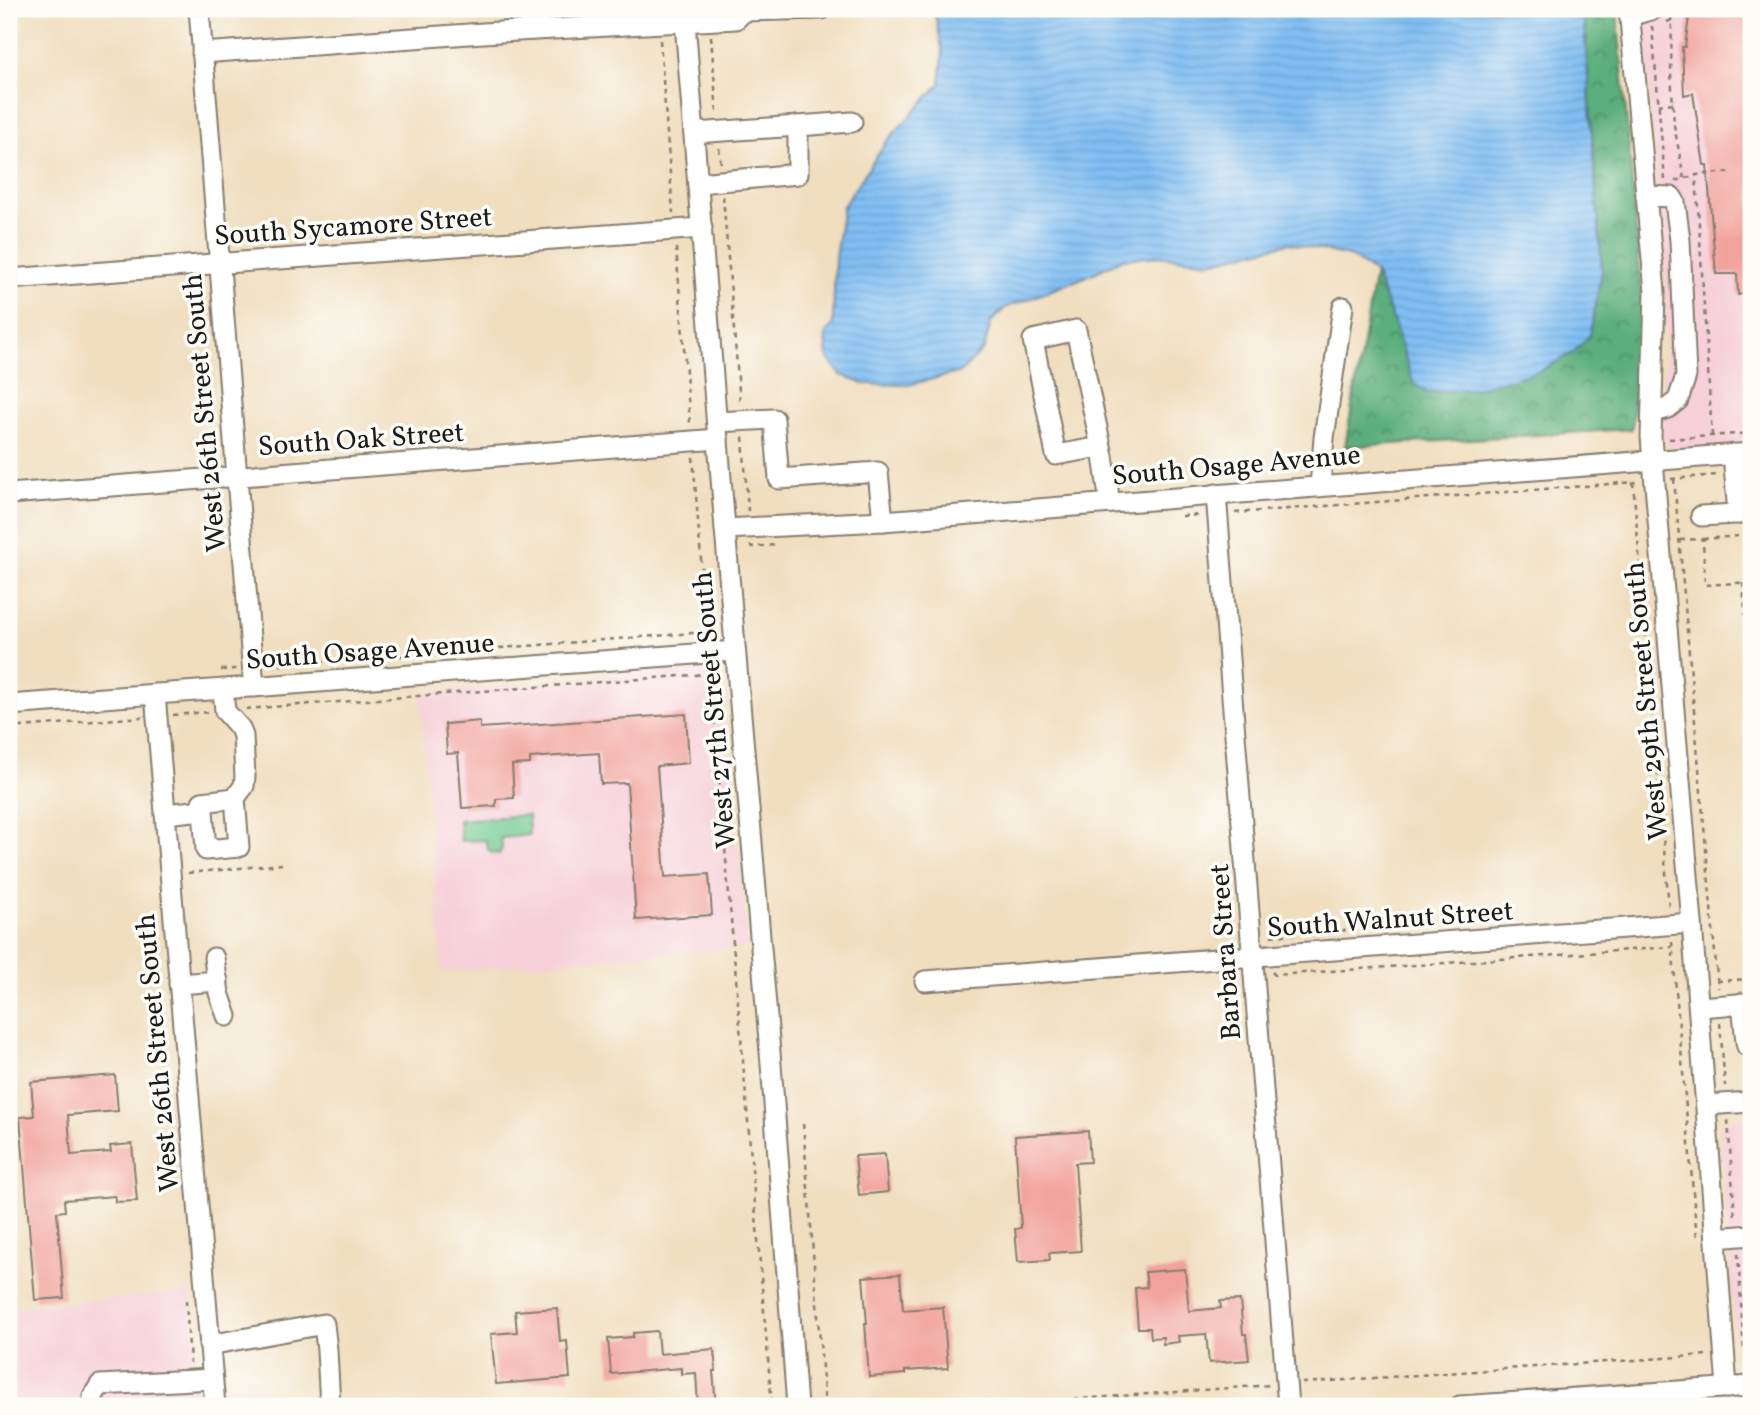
<svg xmlns="http://www.w3.org/2000/svg" width="1760" height="1415" viewBox="0 0 1760 1415" font-family="Vollkorn,serif">
<style>
.built{fill:#f6cfd9}
.green{fill:#71ca91;stroke:#467356;stroke-width:2}
.forest{fill:url(#forest-crowns);stroke:#3c654c;stroke-width:2}
.water{fill:url(#water-rules);stroke:#4e6d88;stroke-width:2}
.building{fill:#f2a29c}
.lines{fill:none;stroke-linecap:round;stroke-linejoin:round}
.minor-casing{stroke:#867d6e;stroke-width:23}
.path{stroke:#867d6e;stroke-width:2.5;stroke-dasharray:5 5;stroke-linecap:butt}
.minor{stroke:#fff;stroke-width:19}
.labels{text-anchor:middle;stroke-width:7;stroke-linejoin:round;paint-order:stroke}
.street-label{font-size:28px;fill:#1c1c1c;stroke:#fdfcf7}
</style>
<defs>
<pattern id="forest-crowns" width="20" height="18" patternUnits="userSpaceOnUse" patternTransform="scale(1.75)"><rect width="20" height="18" fill="#5cae7b"/><path d="M2 6a3 3 0 1 1 6 0M12 15a3 3 0 1 1 6 0" fill="none" stroke="#4b8d64"/></pattern>
<pattern id="water-rules" width="6" height="5" patternUnits="userSpaceOnUse" patternTransform="scale(1.75)"><rect width="6" height="5" fill="#80bef3"/><path d="M0 2.5h6" fill="none" stroke="#6ea3d0"/></pattern>
</defs>
<rect width="100%" height="100%" fill="#fdfcf7"/>
<filter id="ink" filterUnits="userSpaceOnUse"><feTurbulence type="fractalNoise" baseFrequency=".0143" numOctaves="2"/><feDisplacementMap in="SourceGraphic" scale="14" xChannelSelector="R" yChannelSelector="G"/><feConvolveMatrix kernelMatrix="1 2 1 2 8 2 1 2 1" color-interpolation-filters="sRGB"/></filter>
<filter id="wash" filterUnits="userSpaceOnUse"><feTurbulence type="fractalNoise" baseFrequency=".00686" numOctaves="4" result="noise"/><feDisplacementMap in="SourceGraphic" scale="28" xChannelSelector="R" yChannelSelector="G"/><feGaussianBlur stdDeviation="1.57" result="paint"/><feColorMatrix in="noise" values="0 0 0 0 0 0 0 0 0 0 0 0 0 0 0 0 0 1.4 0 .05"/><feComposite in="paint" operator="in"/></filter>
<g filter="url(#wash)">
<rect width="100%" height="100%" fill="#f0debf"/>
<g class="built">
<path d="M1643,9h108v435l-79,5 -9,-7 -1,-47 4,-50 -1,-56z"/>
<path d="M717,666l31,281 -306,24 -22,-277z"/>
<path d="M1751,1117v230l-15,1 -16,-220 6,-7z"/>
<path d="M191,1292l10,114h-192v-98z"/>
</g>
<g class="green">
<path d="M528,815l1,20 -28,3 1,10 -3,6c-11,0 -12,-5 -13,-14l-25,1 -2,-21z"/>
<path d="M12,1080l4,50h-7v-49z"/>
</g>
<path class="forest" d="M1583,9h34l26,298 -11,122 -287,18 30,-174 20,52 207,-54z"/>
<path class="water" d="M928,9h655l19,262 -12,64 -17,18 -35,19 -61,16 -50,5 -14,-11 -18,-57 -20,-52 -26,-17 -60,-13 -79,19 -52,-6 -35,3 -38,18 -80,31 -14,14 -7,27 -23,23 -53,13 -44,-1 -23,-9 -14,-18 -2,-22 8,-11 2,-66 8,-52 44,-65 53,-57 3,-30 -7,-36z"/>
<g id="blocks">
<g class="building">
<path d="M1690,9h61v283l-13,3 -1,-21h-21l-9,-109h-3l-11,-72 -9,2 -2,-48h3z"/>
<path d="M686,714l3,49 -32,3 8,111 44,-3 3,41 -76,5 -9,-137 -26,1 -2,-31 -69,5v6l-18,1 2,33 -18,1v7l-34,2 -4,-55 -11,1 -2,-30 35,-3v7z"/>
<path d="M115,1075l3,36 -50,4 3,40 40,-3 -1,-6 22,-2 5,57 -22,1v-6l-51,4 1,11 -8,1 7,86 -29,2 -15,-183 14,-1 -3,-34z"/>
<path d="M1088,1131l2,31 -15,1 6,88 -32,2 1,7 -32,2 -3,-33 6,-1 -6,-92z"/>
<path d="M885,1154l3,38 -29,3 -4,-39z"/>
<path d="M1185,1269l4,42 32,-3 -1,-7 20,-1 3,34h3l3,26 -40,3 -3,-29 -28,2 1,6 -16,2v-7l-12,1 -1,-10h-12l-3,-40 12,-1 -2,-15z"/>
<path d="M900,1274l3,36 40,-3 5,61 -43,3v3l-36,3 -4,-54h2l-4,-46z"/>
<path d="M557,1308l3,34 7,-1 3,37 -74,6 -5,-50 26,-2 -2,-21z"/>
<path d="M657,1331l2,23 55,-5 2,22h-3l3,35h-18l-2,-33 -15,1v-6l-70,6 -3,-35 25,-2v-4z"/>
</g>
</g>
</g>
<g filter="url(#ink)">
<use href="#blocks" fill-opacity="0" stroke="#867d6e" stroke-width="2"/>
<g class="lines">
<defs>
<g id="minor">
<path d="M199,9l55,678"/>
<path d="M684,9l41,520 46,535 26,342"/>
<path d="M1629,9l26,283 -4,145 41,486 35,465"/>
<path d="M1630,16l24,-7"/>
<path d="M202,53l281,-20 253,-14 8,-8 78,-2"/>
<path d="M798,126l54,-4"/>
<path d="M694,133l104,-7v48l-100,9"/>
<path d="M1646,196l26,1 3,5 5,38 6,136 -8,24 -10,8 -16,5"/>
<path d="M9,279l693,-51"/>
<path d="M717,422l57,-3 5,60 99,-7 5,49"/>
<path d="M1101,447l-45,8 -23,-115 43,-10 27,126 7,47"/>
<path d="M1733,454l5,60"/>
<path d="M1320,486l4,-48 19,-131"/>
<path d="M9,494l709,-55"/>
<path d="M1216,494l72,912"/>
<path d="M1701,516l50,-3"/>
<path d="M725,529l158,-8 868,-68"/>
<path d="M155,694l60,712"/>
<path d="M9,705l726,-54"/>
<path d="M203,810l-1,-8 33,-4"/>
<path d="M165,814l38,-4 3,40 33,-3 -4,-49 9,-12 1,-9 -2,-41 -3,-8 -15,-17 -2,-21"/>
<path d="M214,958l5,35 8,23"/>
<path d="M925,981l767,-58"/>
<path d="M179,984l39,-3"/>
<path d="M1742,1003l4,39 1,4 4,1"/>
<path d="M1699,1007l52,-4"/>
<path d="M1706,1105l45,-3"/>
<path d="M1716,1238l35,-3"/>
<path d="M209,1345l115,-21 3,26 3,56"/>
<path d="M93,1406v-10l7,-11 112,-6"/>
<path d="M1460,1406l291,-20"/>
</g>
</defs>
<use href="#minor" class="minor-casing"/>
<g class="path">
<path d="M1672,20l-2,-5 10,-6"/>
<path d="M1667,22l5,-2 -1,51 3,54 10,53"/>
<path d="M1652,26l13,154"/>
<path d="M711,36l6,77"/>
<path d="M660,40l13,173"/>
<path d="M1658,105l15,-2"/>
<path d="M719,148l2,17"/>
<path d="M1676,181l20,-6"/>
<path d="M723,196l17,207"/>
<path d="M676,248l14,175"/>
<path d="M1712,436l-16,-261 35,-3"/>
<path d="M743,437l5,74"/>
<path d="M1669,439l82,-6"/>
<path d="M693,457l14,179"/>
<path d="M1671,479l46,-4"/>
<path d="M1674,479l44,509"/>
<path d="M1633,482l36,426"/>
<path d="M1235,513l401,-31"/>
<path d="M1182,516l18,-1"/>
<path d="M1703,539l48,-4"/>
<path d="M1680,540l23,-1 2,46 46,-3"/>
<path d="M751,545v2l23,-2"/>
<path d="M1743,583l8,111"/>
<path d="M270,666l436,-34"/>
<path d="M221,670l15,-1"/>
<path d="M710,670l62,736"/>
<path d="M246,709l474,-36"/>
<path d="M173,715l35,-3"/>
<path d="M9,728l133,-11"/>
<path d="M188,873l94,-9"/>
<path d="M1271,936l119,-9"/>
<path d="M1672,942l25,297"/>
<path d="M1272,972l3,3 397,-28"/>
<path d="M1717,981l34,-2"/>
<path d="M1720,1023l5,63"/>
<path d="M1728,1120l7,99"/>
<path d="M803,1124l22,282"/>
<path d="M1738,1253l6,99"/>
<path d="M186,1300l4,63"/>
<path d="M1302,1383l405,-28"/>
<path d="M192,1397l1,9"/>
<path d="M984,1406l287,-21"/>
</g>
<use href="#minor" class="minor"/>
</g>
</g>
<g class="labels">
<g class="street-label">
<text transform="translate(353 225) rotate(-4)" y="10">South Sycamore Street</text>
<text transform="translate(203 413) rotate(-95)" y="10">West 26th Street South</text>
<text transform="translate(361 438) rotate(-4)" y="10">South Oak Street</text>
<text transform="translate(1236 464) rotate(-5)" y="10">South Osage Avenue</text>
<text transform="translate(370 650) rotate(-4)" y="10">South Osage Avenue</text>
<text transform="translate(1645 701) rotate(-95)" y="10">West 29th Street South</text>
<text transform="translate(713 710) rotate(-95)" y="10">West 27th Street South</text>
<text transform="translate(1390 918) rotate(-4)" y="10">South Walnut Street</text>
<text transform="translate(1224 952) rotate(-94)" y="10">Barbara Street</text>
<text transform="translate(156 1053) rotate(-95)" y="10">West 26th Street South</text>
</g>
</g>
<rect width="1760" height="1415" fill="none" stroke="#fdfcf7" stroke-width="35"/>
</svg>
